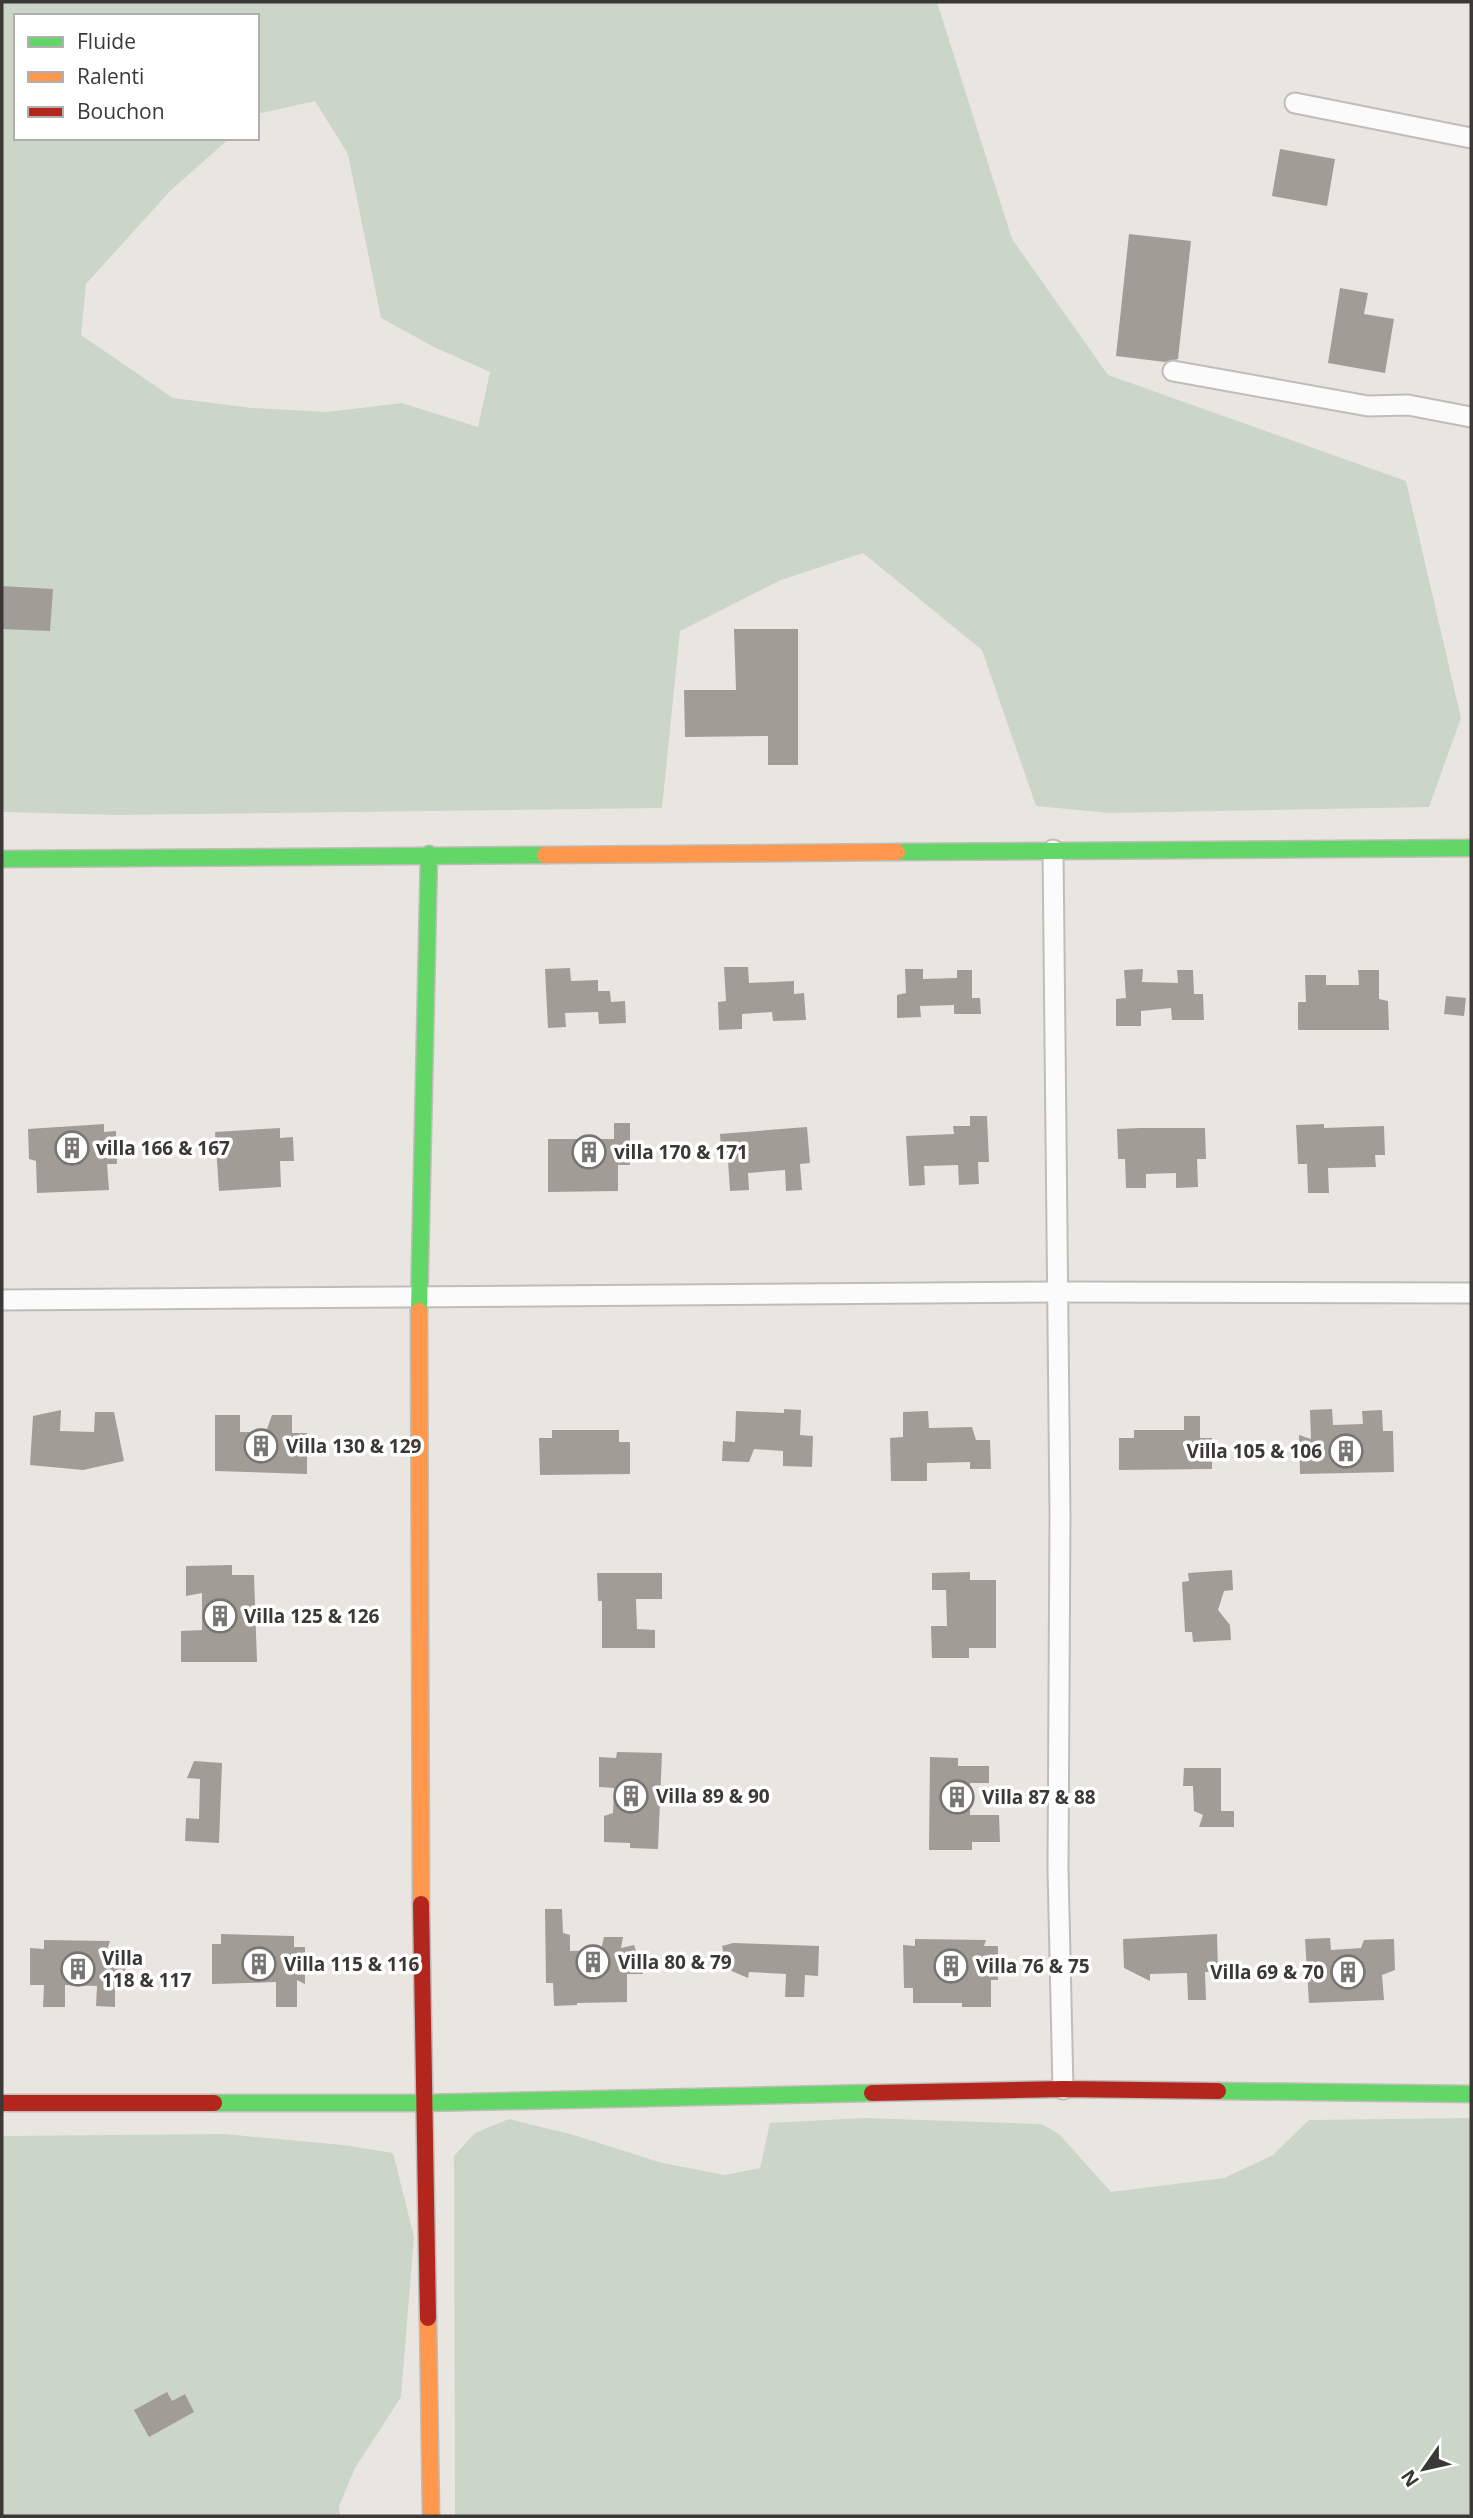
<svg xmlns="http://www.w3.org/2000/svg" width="1473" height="2518" viewBox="0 0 1473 2518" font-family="'Open Sans',sans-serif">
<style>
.green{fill:#cbd6c8;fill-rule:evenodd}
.building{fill:#a29c97}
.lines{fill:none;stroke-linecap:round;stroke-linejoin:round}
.street-casing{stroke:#bfbdb9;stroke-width:23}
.fast-casing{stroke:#bfbdb9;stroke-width:19}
.slow-casing{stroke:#bfbdb9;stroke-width:19}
.jam-casing{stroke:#bfbdb9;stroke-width:19}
.street{stroke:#fcfbfb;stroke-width:19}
.fast{stroke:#63d668;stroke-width:16}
.slow{stroke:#ff974d;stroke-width:16}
.jam{stroke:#b3261e;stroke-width:16}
.labels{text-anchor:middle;stroke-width:7;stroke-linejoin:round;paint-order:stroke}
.poi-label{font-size:19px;font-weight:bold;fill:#3b3936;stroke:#fff;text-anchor:start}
</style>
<rect width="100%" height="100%" fill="#e9e6e2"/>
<g class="green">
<path d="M2,2h935l75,237 96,136 298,106 55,237 -32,89 -320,6 -73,-7 -54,-156 -119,-97 -82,27 -101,51 -18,177 -544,7 -116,-3zM16,16h241v98l58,-13 33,53 33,164 53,29 56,25 -12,55 -76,-24 -75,9 -75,-4 -79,-10 -92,-63 5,-51 84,-93 60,-53h-214z"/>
<path d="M864,2118l177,6 18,10 52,58 113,-14 49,-23 36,-35 162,-2v398h-1016l-1,-360 21,-23 34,-14 65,16 88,28 63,12 35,-7 10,-45z"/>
<path d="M225,2134l118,11 50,8 21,84 -13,160 -46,71 -16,38 1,10h-338v-380z"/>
</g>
<g class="building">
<path d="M1280,149l55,10 -8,47 -55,-10z"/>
<path d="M1129,234l62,7 -13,118 -13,3 -49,-6z"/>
<path d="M1340,288l28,5 -4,21 30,5 -9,54 -57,-10z"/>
<path d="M2,586l51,3 -3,42 -48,-2z"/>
<path d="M734,629h64v136h-30v-29l-83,1 -1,-47h52z"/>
<path d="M724,967h24l1,16 45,-2v13l10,-1 2,27 -33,1 -1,-9 -30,2v15l-23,1 -1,-28 8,-1z"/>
<path d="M570,968l1,13 27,-1v11h12l1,11 14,-1 1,22 -27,1 -1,-12 -33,1 1,14 -18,1 -3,-59z"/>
<path d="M905,969h18v10l34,-1v-8h15v28h8l1,16h-27v-9l-34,1 1,11 -24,1v-23l9,-2z"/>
<path d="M1143,969l-1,13 36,1 -1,-13h16l1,24h9l1,26h-32l-1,-12 -30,3v15h-25v-27l10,-1 -2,-28z"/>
<path d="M1358,970h21v29l9,2 1,29h-91v-28h8l-1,-27h21v10h33z"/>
<path d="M1446,996l20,2 -2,18 -20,-2z"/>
<path d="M970,1116h17l2,46h-11l1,22 -20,1 -1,-20 -34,1 1,19 -16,1 -3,-50 48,-2 -1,-8h17z"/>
<path d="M614,1123h16v42h-12v26l-70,1v-53h66z"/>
<path d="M104,1124v8l12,-1 1,33h-10l2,26 -72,3 -1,-32 -7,-2 -1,-30z"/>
<path d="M1324,1124v4l60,-2 1,29h-10l1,12 -48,1 1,25h-21l-1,-29h-9l-2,-39z"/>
<path d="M807,1127l3,36 -10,1 2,26 -16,1 -1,-21 -37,3 1,17 -19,1 -2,-30h-6l-2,-27z"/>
<path d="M280,1128v10l13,-1 1,24h-14l1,26 -62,4 -4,-59z"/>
<path d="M1140,1128h65l1,31h-9l1,28 -22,1v-15l-30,1v14h-20l-1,-29h-7l-1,-30z"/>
<path d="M784,1409l17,1 -1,25 13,1 -1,31 -29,-1v-15l-29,-2 -5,13 -27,-1 1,-20 12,1 1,-31 48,2z"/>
<path d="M1332,1409l1,16 30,-1 -1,-13 20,-1 1,21h10l1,41 -94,2 -1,-39 12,4 -1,-29z"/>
<path d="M61,1410l-1,21 34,1 1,-20h19l10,49 -41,9 -53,-5 3,-49z"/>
<path d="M928,1411l1,17 43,-1 4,13h14l1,29h-21v-7l-43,1v18h-36l-1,-43 13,-1v-25z"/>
<path d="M215,1415h25v17h26l6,-17h20v18h15v41l-92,-3z"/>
<path d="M1184,1416h16v22h12v31l-93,1v-32h15v-8h50z"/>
<path d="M552,1430h67v12h11v32l-90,1 -1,-37h13z"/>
<path d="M232,1565v10h22l3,87h-76v-31l21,-1v-37l-16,3v-30z"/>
<path d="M1232,1570l1,20 -9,1 -6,19 12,15 1,15 -38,2 -1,-10h-7l-3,-50 7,-1 -1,-8z"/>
<path d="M970,1572v8h26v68h-27v10h-37l-1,-32h16l-1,-36h-14v-17z"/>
<path d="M597,1573h65v26h-26l1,30 18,1v18h-53v-47h-4z"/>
<path d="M617,1752l45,1 -4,96 -28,-1v-5l-26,-1v-26l9,-3 1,-25 -15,-1v-30l17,1z"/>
<path d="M930,1757l28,1v8h31v17h-19v32h29l1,27h-28v8h-43z"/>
<path d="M194,1761l28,2 -3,80 -34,-2 1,-23 13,1 1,-40 -13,-1z"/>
<path d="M1184,1768h37v43h13v16h-35l4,-12 -9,-4 -1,-25h-10z"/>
<path d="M545,1909h17l1,24 7,2v16l31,-1 3,-13h19l-2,11 13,-3 9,29h-16v28l-50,1v2l-23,1 -1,-23h-7z"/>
<path d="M221,1934l73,2v11h11v37l-8,-4v27h-21v-25l-64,2v-40h9z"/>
<path d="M1217,1934l1,38h-13l1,28h-18l-1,-27 -37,1v7l-26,-13 -1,-29z"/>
<path d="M1330,1938l1,12 30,-2 3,-8 30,-1 1,31 -13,5 2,25 -75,3 -4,-64z"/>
<path d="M915,1939l71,1 -2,6h14v34h-7v27h-29v-4h-49v-15h-9l-1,-43 12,1z"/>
<path d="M44,1940l66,1 -3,9h19l-1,30h-10v27l-19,-1 1,-20 -32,-1v22h-22l1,-22h-14v-37l14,1z"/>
<path d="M733,1943l86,3 -1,30 -13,-1 -1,22h-19l1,-23 -37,-2 -1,6 -21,-9 -5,-23z"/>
<path d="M167,2392l5,9 13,-7 9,18 -45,25 -15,-27z"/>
</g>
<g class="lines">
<defs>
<g id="street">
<path d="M1295,103l176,35"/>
<path d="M1173,371l195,35 40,-1 63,12"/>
<path d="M1053,850l7,665 -2,354 5,220"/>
<path d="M2,1300l1055,-8 414,1"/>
</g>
<g id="fast">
<path d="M897,852l574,-4"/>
<path d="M2,859l543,-4"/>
<path d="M419,1311l10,-457"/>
<path d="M1218,2091l253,3"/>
<path d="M214,2103h210l448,-10"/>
</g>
<g id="slow">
<path d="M545,855l352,-3"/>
<path d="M419,1311l2,593"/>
<path d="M428,2318l3,198"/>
</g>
<g id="jam">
<path d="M421,1904l7,414"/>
<path d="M872,2093l191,-4 155,2"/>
<path d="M2,2103h212"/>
</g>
</defs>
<use href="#street" class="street-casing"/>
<use href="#fast" class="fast-casing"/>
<use href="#slow" class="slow-casing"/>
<use href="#jam" class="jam-casing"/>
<use href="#street" class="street"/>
<use href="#fast" class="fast"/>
<use href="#slow" class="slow"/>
<use href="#jam" class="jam"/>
</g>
<defs>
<symbol id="building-ring" viewBox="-11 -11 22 22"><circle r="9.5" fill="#fff" stroke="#787672" stroke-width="1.5"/><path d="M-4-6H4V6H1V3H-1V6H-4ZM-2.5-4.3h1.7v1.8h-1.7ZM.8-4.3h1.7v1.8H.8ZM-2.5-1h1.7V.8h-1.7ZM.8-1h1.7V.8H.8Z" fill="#787672"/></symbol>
</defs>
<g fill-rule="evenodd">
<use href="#building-ring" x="53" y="1129" width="38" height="38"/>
<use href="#building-ring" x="570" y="1133" width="38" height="38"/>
<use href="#building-ring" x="242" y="1427" width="38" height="38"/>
<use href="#building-ring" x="1327" y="1432" width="38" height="38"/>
<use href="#building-ring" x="201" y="1597" width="38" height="38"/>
<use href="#building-ring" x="612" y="1777" width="38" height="38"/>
<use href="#building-ring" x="938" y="1778" width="38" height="38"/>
<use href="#building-ring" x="574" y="1943" width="38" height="38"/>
<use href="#building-ring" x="240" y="1945" width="38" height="38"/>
<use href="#building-ring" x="932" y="1947" width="38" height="38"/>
<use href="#building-ring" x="59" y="1950" width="38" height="38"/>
<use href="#building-ring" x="1329" y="1953" width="38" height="38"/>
</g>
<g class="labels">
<g class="poi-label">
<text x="96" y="1155">villa 166 &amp; 167</text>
<text x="614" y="1159">villa 170 &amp; 171</text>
<text x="286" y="1453">Villa 130 &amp; 129</text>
<text x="1322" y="1458" text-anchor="end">Villa 105 &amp; 106</text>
<text x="244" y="1623">Villa 125 &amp; 126</text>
<text x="656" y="1803">Villa 89 &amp; 90</text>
<text x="982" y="1804">Villa 87 &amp; 88</text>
<text x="102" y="1965">Villa<tspan x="102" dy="22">118 &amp; 117</tspan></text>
<text x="618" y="1969">Villa 80 &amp; 79</text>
<text x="284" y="1971">Villa 115 &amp; 116</text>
<text x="976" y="1973">Villa 76 &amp; 75</text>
<text x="1324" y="1979" text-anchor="end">Villa 69 &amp; 70</text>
</g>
</g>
<rect width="1473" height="2518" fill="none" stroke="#3b3936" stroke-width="7"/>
<rect x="14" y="14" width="245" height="126" fill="#ffffff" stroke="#b1b0af" stroke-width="2"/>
<rect x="28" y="37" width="35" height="10" fill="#63d668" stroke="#b1b0af" stroke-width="2"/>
<text x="77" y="49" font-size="21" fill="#3b3936">Fluide</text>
<rect x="28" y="72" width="35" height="10" fill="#ff974d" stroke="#b1b0af" stroke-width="2"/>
<text x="77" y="84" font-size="21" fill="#3b3936">Ralenti</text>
<rect x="28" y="107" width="35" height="10" fill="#b3261e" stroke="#b1b0af" stroke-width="2"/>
<text x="77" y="119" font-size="21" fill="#3b3936">Bouchon</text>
<g transform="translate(1424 2469) rotate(236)" stroke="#ffffff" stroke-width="5" paint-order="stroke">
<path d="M0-5L12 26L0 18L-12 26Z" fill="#3b3936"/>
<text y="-10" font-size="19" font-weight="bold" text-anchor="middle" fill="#3b3936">N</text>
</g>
</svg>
